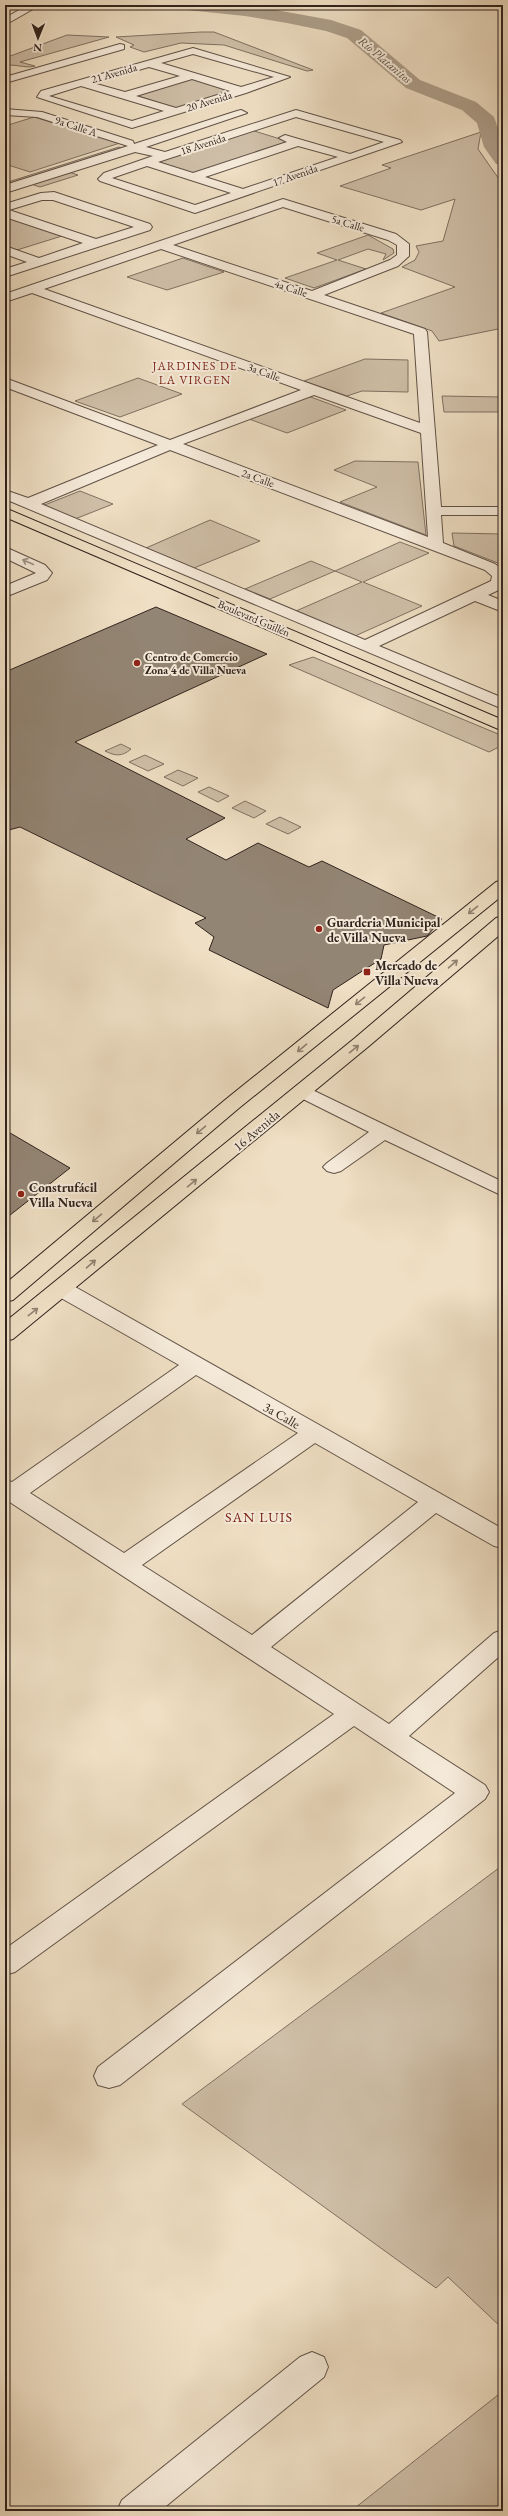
<svg xmlns="http://www.w3.org/2000/svg" width="508" height="2516" viewBox="0 0 508 2516" font-family="'EB Garamond',serif">
<style>
.green{fill:#cfbfa8;stroke:#807162}
.lines{fill:none;stroke-linecap:round;stroke-linejoin:round}
.river{fill:#ae9f8b;fill-rule:evenodd}
.building{fill:#938574;stroke:#30231d}
.minor-casing{stroke:#605247;stroke-width:2}
.major-casing{stroke:#30231d;stroke-width:2}
.minor{fill:#f5ead9;fill-rule:evenodd}
.major{fill:#efdfc4;fill-rule:evenodd}
.oneway{stroke:#9c9084}
.oneway2{stroke:#908170}
.poi-dot{fill:#8f2418;stroke:#f5ead9;stroke-width:1.5}
.labels{text-anchor:middle;stroke-width:4;stroke-linejoin:round;paint-order:stroke}
.far-street-label{font-size:11px;fill:#30231d;stroke:#f5ead9}
.far-poi-label{font-size:11px;font-weight:bold;fill:#30231d;stroke:#f5ead9;text-anchor:start}
.far-water-label{font-size:12px;font-style:italic;fill:#5c4e44;stroke:#f5ead9}
.far-neighbourhood-label{font-size:12px;letter-spacing:1px;fill:#7a1f14;stroke:#f5ead9}
.poi-label{font-size:13px;font-weight:bold;fill:#30231d;stroke:#f5ead9;text-anchor:start}
.street-label{font-size:13px;fill:#30231d;stroke:#f5ead9}
.neighbourhood-label{font-size:14px;letter-spacing:1px;fill:#7a1f14;stroke:#f5ead9}
</style>
<rect width="100%" height="100%" fill="#efdfc4"/>
<filter id="stains"><feTurbulence type="fractalNoise" baseFrequency=".005" numOctaves="4"/><feColorMatrix values="0 0 0 0 .2 0 0 0 0 .09 0 0 0 0 .02 0 0 0 .5 -.17"/></filter>
<radialGradient id="worn" r=".72"><stop offset=".6" stop-color="#630" stop-opacity="0"/><stop offset="1" stop-color="#630" stop-opacity=".3"/></radialGradient>
<g class="green">
<path d="M201,32h13l99,38 -6,1 -83,-26 -43,-2 -37,9 -14,-5 4,-2 -18,-8z"/>
<path d="M67,35l42,2 -89,25 15,4c-11,3 -20,-3 -30,0v-8z"/>
<path d="M192,79l41,12 -57,17 -41,-13z"/>
<path d="M34,117l86,26 -90,29 -25,-8v-38z"/>
<path d="M251,130l39,12 -96,32 -39,-12z"/>
<path d="M481,132l-3,17 23,33 2,7v139l-64,13 -7,-10 -51,-18 74,-26 -53,-20 13,-7 4,-8 -3,-6 27,-5 12,-42 -34,11 -81,-24 51,-18 -9,-3z"/>
<path d="M119,147l8,3 -122,38v-5z"/>
<path d="M66,171l12,4 -38,12 -12,-4z"/>
<path d="M5,216l57,20 -45,14 -12,-4z"/>
<path d="M368,235l25,14 1,4 -11,7 3,-6 -18,-5 -30,11 28,9 -52,19 -29,-10 52,-18 -20,-7z"/>
<path d="M183,258l41,14 -57,18 -40,-13z"/>
<path d="M365,359l43,1v32l-46,-1 -15,5 -43,-15z"/>
<path d="M138,378l44,16 -62,23 -45,-16z"/>
<path d="M308,396l38,14 -59,23 -38,-14z"/>
<path d="M442,396l61,1v15h-59z"/>
<path d="M355,461l63,1 8,73 -86,-33 37,-15 -43,-17z"/>
<path d="M80,491l33,13 -38,15 -33,-13z"/>
<path d="M210,520l50,21 -66,27 -48,-20z"/>
<path d="M452,533l51,1v31l-49,-19z"/>
<path d="M400,542l29,11 -66,29 59,24 -67,30 -59,-25 66,-29 -27,-11 -65,28 -25,-10 66,-28 24,10z"/>
<path d="M313,657l190,79v9l-14,7 -200,-87z"/>
<path d="M121,744l10,5c-9,8 -16,7 -26,2z"/>
<path d="M145,755l19,9 -16,7 -19,-9z"/>
<path d="M178,770l20,8 -15,8 -19,-9z"/>
<path d="M209,787l20,9 -11,6 -20,-10z"/>
<path d="M245,801l21,10 -12,7 -22,-10z"/>
<path d="M280,817l21,10 -13,7 -22,-10z"/>
<path d="M503,1865v464l-55,-52 -12,11 -254,-184z"/>
<path d="M503,2391v120h-152z"/>
</g>
<g class="lines">
<path class="river" d="M178,5h70l83,15 30,10 59,50 56,22 18,15 9,25v24l-7,-2 -12,-17 -7,-24 -15,-13 -56,-22 -59,-50 -21,-7 -39,-8 -42,-7 -58,-6 -6,-1z"/>
</g>
<g class="building">
<path d="M156,607l111,47 -192,88 150,76 -39,21 40,21 32,-17 51,24 13,-6 120,58 -15,17 -43,9 -3,14 -48,31 -5,18 -119,-58 5,-13 -19,-14 11,-5 -186,-91 -15,4v-159z"/>
<path d="M5,1130l65,38 -65,51z"/>
</g>
<g class="lines">
<defs>
<g id="minor">
<path d="M28,5h12l-35,20v-7z"/>
<path d="M120,44l4,1v4l-119,34v-6z"/>
<path d="M193,48l97,29 -44,16 -114,35 -95,-31 4,-6zM193,54l81,23 -33,10 -80,-24zM149,67l31,9 -55,16 -32,-9zM192,79l38,12 -54,17 -40,-12zM81,86l83,25 -32,10 -83,-25z"/>
<path d="M5,109l37,3 91,29 1,3 103,-33 4,-1 6,3 -101,34 19,5 131,-42 104,30 2,2 -207,71 -95,-32 -2,-2 6,-6 49,-17 -18,-4 -130,41v-8l123,-39 -91,-29 -32,-2zM296,117l88,25 -34,12 -65,-19 -6,3 8,4 -94,31 -35,-11zM298,146l40,11 -95,32 -38,-12zM147,166l84,27 -36,12 -83,-27z"/>
<path d="M54,192l96,32 2,3 -2,3 -145,47v-8l22,-7 -22,-8v-8l34,12 44,-15 -78,-26v-13l36,-11zM42,200h11l81,27 -38,12 -87,-29z"/>
<path d="M283,199l113,35 13,10v12l-11,10 -74,29 101,34 2,3 14,175h62v8h-62l2,28 52,21 8,6v18l-15,7 15,6v11l-28,-11 -96,45 124,52v11l-498,-210v-9l23,8 130,-53 -153,-58v-9l165,62 131,-50 -269,-97 -27,9v-8zM283,207l105,33 9,5v10l-7,5 -78,31 -139,-46zM161,249l253,85 6,89 -376,-134zM314,395l107,38 7,104 -245,-93zM170,450l315,120 7,6 -1,5 -126,59 -324,-136z"/>
<path d="M5,547l40,18 7,8 -5,7 -42,17v-11l31,-13 -31,-15z"/>
<path d="M302,1085l201,97v14l-118,-56 -44,31 -7,2 -7,-2 -4,-4 4,-4 42,-31 -74,-37 -3,-4 3,-4z"/>
<path d="M62,1282l8,2 433,245v19l-9,-2 -58,-33 -165,134 118,77 105,-91 9,-3v23l-94,83 76,49 4,7 -4,7 -365,286 -11,3 -11,-3 -4,-9 4,-9 357,-274 -101,-67 -339,246 -10,3v-26l329,-235 -329,-215v-19l7,2 167,-117 -125,-71 -3,-5 3,-5zM196,1375l102,58 -174,120 -94,-60zM315,1443l103,59 -166,133 -110,-70z"/>
<path d="M312,2352l12,5 4,10 -4,10 -164,134h-43l5,-11 178,-143z"/>
</g>
<g id="major">
<path d="M5,508l498,212v11l-498,-214z"/>
<path d="M503,880v15l-264,213 -226,192 -8,2v-18l220,-184 271,-218z"/>
<path d="M503,916v16l-134,114 -356,293 -8,2v-19l350,-284 141,-120z"/>
</g>
</defs>
<use href="#minor" class="minor-casing"/>
<use href="#major" class="major-casing"/>
<use href="#minor" class="minor"/>
<use href="#major" class="major"/>
</g>
<defs><path id="oneway-shaft" d="M-6 0H5M1.5-3L5.5 0L1.5 3" fill="none" stroke-width="1.6" stroke-linecap="round" stroke-linejoin="round"/></defs>
<use class="oneway" href="#oneway-shaft" transform="translate(28 562) rotate(-156)"/>
<g class="oneway2">
<use href="#oneway-shaft" transform="translate(473 910) rotate(141)"/>
<use href="#oneway-shaft" transform="translate(453 964) rotate(-41)"/>
<use href="#oneway-shaft" transform="translate(360 1001) rotate(141)"/>
<use href="#oneway-shaft" transform="translate(302 1048) rotate(140)"/>
<use href="#oneway-shaft" transform="translate(354 1049) rotate(-39)"/>
<use href="#oneway-shaft" transform="translate(201 1130) rotate(140)"/>
<use href="#oneway-shaft" transform="translate(192 1183) rotate(-40)"/>
<use href="#oneway-shaft" transform="translate(97 1218) rotate(140)"/>
<use href="#oneway-shaft" transform="translate(91 1264) rotate(-41)"/>
<use href="#oneway-shaft" transform="translate(33 1312) rotate(-38)"/>
</g>
<g class="poi-dot">
<circle cx="137" cy="663" r="4"/>
<circle cx="319" cy="929" r="4"/>
<rect x="363" y="968" width="8" height="8" rx="2"/>
<circle cx="21" cy="1194" r="4"/>
</g>
<g class="labels">
<g class="far-street-label">
<text transform="translate(114 73) rotate(-16)" y="4">21 Avenida</text>
<text transform="translate(209 101) rotate(-17)" y="4">20 Avenida</text>
<text transform="translate(76 126) rotate(18)" y="4">9a Calle A</text>
<text transform="translate(203 144) rotate(-18)" y="4">18 Avenida</text>
<text transform="translate(295 175) rotate(-19)" y="4">17 Avenida</text>
<text transform="translate(348 223) rotate(17)" y="4">5a Calle</text>
<text transform="translate(291 288) rotate(18)" y="4">4a Calle</text>
<text transform="translate(264 372) rotate(20)" y="4">3a Calle</text>
<text transform="translate(258 478) rotate(20)" y="4">2a Calle</text>
<text transform="translate(254 618) rotate(23)" y="4">Boulevard Guillén</text>
</g>
<g class="far-poi-label">
<text x="145" y="661">Centro de Comercio<tspan x="145" dy="13">Zona 4 de Villa Nueva</tspan></text>
</g>
<g class="far-water-label">
<text transform="translate(385 60) rotate(40)" y="4">Río Platanitos</text>
</g>
<g class="far-neighbourhood-label">
<text x="195" y="370">JARDINES DE<tspan x="195" dy="14">LA VIRGEN</tspan></text>
</g>
<g class="poi-label">
<text x="327" y="927">Guarderia Municipal<tspan x="327" dy="15">de Villa Nueva</tspan></text>
<text x="375" y="970">Mercado de<tspan x="375" dy="15">Villa Nueva</tspan></text>
<text x="29" y="1192">Construfácil<tspan x="29" dy="15">Villa Nueva</tspan></text>
</g>
<g class="street-label">
<text transform="translate(256 1130) rotate(-40)" y="5">16 Avenida</text>
<text transform="translate(282 1415) rotate(30)" y="5">3a Calle</text>
</g>
<g class="neighbourhood-label">
<text x="259" y="1522">SAN LUIS</text>
</g>
</g>
<rect width="508" height="2516" fill="none" stroke="#efdfc4" stroke-width="20"/>
<rect x="6" y="6" width="496" height="2504" fill="none" stroke="#30231d" stroke-width="2"/>
<rect x="10" y="10" width="488" height="2496" fill="none" stroke="#30231d"/>
<g transform="translate(38 38) rotate(181)" stroke="#f5ead9" stroke-width="3" paint-order="stroke">
<path d="M0-3L7 15L0 10L-7 15Z" fill="#30231d"/>
<text y="-6" font-size="11" font-weight="bold" text-anchor="middle" fill="#30231d">N</text>
</g>
<rect width="100%" height="100%" filter="url(#stains)"/>
<rect width="100%" height="100%" fill="url(#worn)"/>
</svg>
